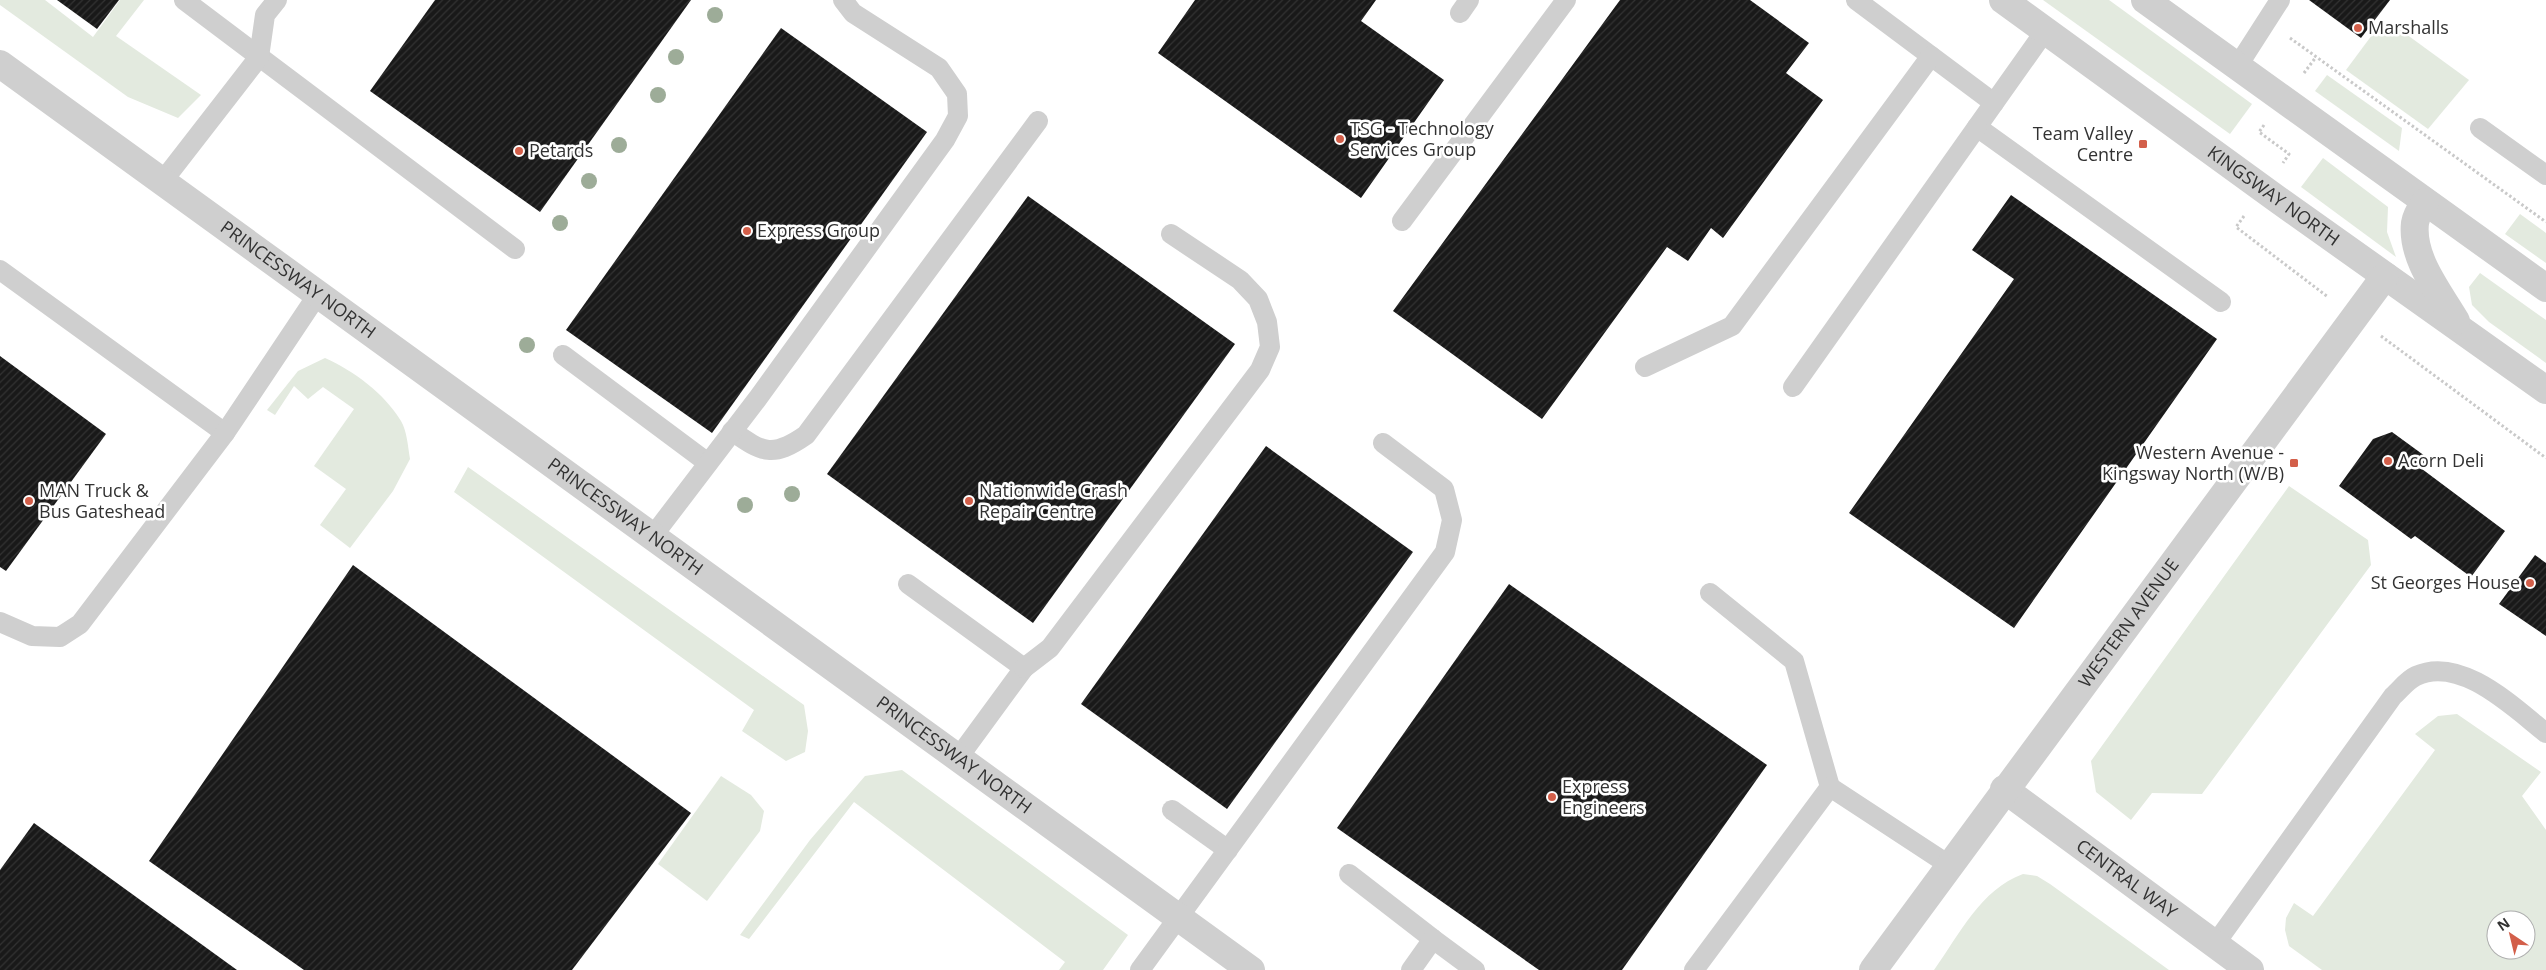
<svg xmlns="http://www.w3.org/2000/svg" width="2546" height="970" viewBox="0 0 2546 970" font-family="'Open Sans',sans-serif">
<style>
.grass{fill:#e3eadf;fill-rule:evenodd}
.building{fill:url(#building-hatch)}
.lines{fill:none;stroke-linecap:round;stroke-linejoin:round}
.path{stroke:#c9c9c9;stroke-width:3;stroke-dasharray:2.5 2.5;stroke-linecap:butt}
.service{stroke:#cfcfcf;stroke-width:20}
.minor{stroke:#cfcfcf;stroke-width:28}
.tertiary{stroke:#cfcfcf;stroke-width:28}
.tree{fill:#9dac98}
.poi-dot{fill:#d35f4a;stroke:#fff;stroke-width:2}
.labels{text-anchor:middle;stroke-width:5;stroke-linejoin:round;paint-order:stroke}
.poi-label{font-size:18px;fill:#323232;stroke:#fff;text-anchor:start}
.street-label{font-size:18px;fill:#323232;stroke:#fff}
</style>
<defs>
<pattern id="building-hatch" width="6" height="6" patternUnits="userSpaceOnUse" patternTransform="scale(1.25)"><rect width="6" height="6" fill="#191919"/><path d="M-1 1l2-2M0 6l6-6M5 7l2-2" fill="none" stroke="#323232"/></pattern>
</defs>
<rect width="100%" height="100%" fill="#fff"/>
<g class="grass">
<path d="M0,0h45l48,37 27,-37h24l-28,36 85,59 -23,23 -50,-21 -128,-92z"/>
<path d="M2043,0h66l143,104 -22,30z"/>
<path d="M2395,26l74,54 -41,49 -82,-59 26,-35z"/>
<path d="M2327,75l75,53 -3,23 -84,-60z"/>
<path d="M2323,158l65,49 -1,25 9,25 -95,-70z"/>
<path d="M2520,214l26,19v30l-41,-29z"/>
<path d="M2480,273l66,47v43l-57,-41 -17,-17 -3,-18z"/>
<path d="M325,358c29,13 59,35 76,63 6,10 7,26 9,38l-17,32 -43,57 -30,-23 26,-36 -32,-23 40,-57 -31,-22 -15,12 -14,-13 -19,29 -8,-5 31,-39z"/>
<path d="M468,467l336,238 4,26 -3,21 -19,9 -44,-30 12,-21 -300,-218z"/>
<path d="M2289,486l79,54 3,25 -169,229 -50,-1 -21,27 -35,-28 -5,-31z"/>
<path d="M2457,714l84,58 -19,24 24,34v140h-224l-33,-24 -4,-16 1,-12 8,-15 19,13 122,-166 -20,-16 23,-18zM2496,920h30v30h-30z"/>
<path d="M902,770l226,165 -25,35h-44l6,-8 -211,-160 -105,137 -9,-4 70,-95 55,-64z"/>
<path d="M721,776l30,19 13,16 -4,20 -53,70 -49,-37z"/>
<path d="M2023,874l14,2 13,8 119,86h-235c25,-35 47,-81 89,-96z"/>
</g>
<g class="building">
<path d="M57,0h62l-22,29z"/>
<path d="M435,0h256l-151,212 -170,-121z"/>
<path d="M1195,0h181l-15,21 83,59 -83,118 -203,-145z"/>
<path d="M1620,0h130l59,43 -23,30 37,27 -100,138 -12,-10 -23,33 -21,-14 -125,172 -149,-108z"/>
<path d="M2309,0h81l-29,38z"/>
<path d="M781,28l146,104 -215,301 -146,-103z"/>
<path d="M2011,195l206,144 -203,289 -165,-115 165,-234 -42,-29z"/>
<path d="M1028,196l207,148 -202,279 -206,-149z"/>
<path d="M0,356l106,78 -100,137 -6,-4z"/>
<path d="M2392,432l37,27 -7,10 83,62 -34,46 -56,-41 -4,3 -72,-53 34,-47z"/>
<path d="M1266,446l147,106 -186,257 -146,-105z"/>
<path d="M2535,555l11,8v73l-47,-32z"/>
<path d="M353,565l338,248 -119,157h-268l-155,-109z"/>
<path d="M1509,584l258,181 -145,205h-83l-202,-142z"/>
<path d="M34,823l203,147h-237v-100z"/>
</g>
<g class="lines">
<g class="path">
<path d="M2290,38l256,184"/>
<path d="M2304,73l12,-16"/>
<path d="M2264,125l-5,7 30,22 -6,9"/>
<path d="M2244,216l-8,11 92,70"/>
<path d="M2381,336l165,122"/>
</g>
<g class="service">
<path d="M184,0l331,249"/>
<path d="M1856,0l138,103"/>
<path d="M1460,13l9,-13"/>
<path d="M2045,31l-68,96 244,175"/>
<path d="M2237,67l43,-67"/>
<path d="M2480,128l66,47"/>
<path d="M162,182l97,-125 6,-42 12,-15"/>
<path d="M1402,221l164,-221"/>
<path d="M0,270l225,163"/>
<path d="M563,355l145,108"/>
<path d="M1645,367l87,-41 199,-270"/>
<path d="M1793,387l184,-260"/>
<path d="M732,431c31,22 41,27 74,4l232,-314"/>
<path d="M652,537l106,-139 187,-258 13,-24 -1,-22 -18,-26 -86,-55 -10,-13"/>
<path d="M908,584l116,84 -66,90"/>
<path d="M1710,593l84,68 36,126"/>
<path d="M0,622l32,14 28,1 20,-13 145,-191 93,-139"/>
<path d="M1024,668l26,-20 210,-278 10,-23 -3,-25 -9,-23 -18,-19 -69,-46"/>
<path d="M1172,810l56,40"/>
<path d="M1349,874l84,65"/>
<path d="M2215,944l178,-248c7,-6 14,-16 23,-20 45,-21 98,32 130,57"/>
<path d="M1140,970l305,-418 7,-32 -8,-31 -61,-46"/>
<path d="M1411,970l22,-31 42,31"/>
<path d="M1694,970l136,-183 119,78"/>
</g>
<g class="minor">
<path id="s1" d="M0,64l1251,906"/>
<path id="s2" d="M2004,789l246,181"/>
</g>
<g class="tertiary">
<path id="s3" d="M2003,0l274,199 269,191"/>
<path d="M2145,0l401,288"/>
<path d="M2425,202c-4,6 -9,14 -10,21 -4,35 24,69 41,98"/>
<path id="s4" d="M1873,970l512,-694"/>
</g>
</g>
<g class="tree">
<circle cx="715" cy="15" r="8"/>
<circle cx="676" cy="57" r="8"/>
<circle cx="658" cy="95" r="8"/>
<circle cx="619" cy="145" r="8"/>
<circle cx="589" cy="181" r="8"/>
<circle cx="560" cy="223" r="8"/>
<circle cx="527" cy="345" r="8"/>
<circle cx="792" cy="494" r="8"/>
<circle cx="745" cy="505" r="8"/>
</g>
<g class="poi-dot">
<circle cx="2358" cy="28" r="5"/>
<circle cx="1340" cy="139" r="5"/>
<rect x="2138" y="139" width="10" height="10" rx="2.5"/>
<circle cx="519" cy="151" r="5"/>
<circle cx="747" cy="231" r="5"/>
<circle cx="2388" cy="461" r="5"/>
<rect x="2289" y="458" width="10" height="10" rx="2.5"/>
<circle cx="29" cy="501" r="5"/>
<circle cx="969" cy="501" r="5"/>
<circle cx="2530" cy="583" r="5"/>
<circle cx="1552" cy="797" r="5"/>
</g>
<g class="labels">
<g class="poi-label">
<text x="2368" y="34">Marshalls</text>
<text x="1350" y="135">TSG - Technology<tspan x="1350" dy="21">Services Group</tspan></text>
<text x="2133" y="140" text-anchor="end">Team Valley<tspan x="2133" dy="21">Centre</tspan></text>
<text x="529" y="157">Petards</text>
<text x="757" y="237">Express Group</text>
<text x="2284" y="459" text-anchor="end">Western Avenue -<tspan x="2284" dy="21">Kingsway North (W/B)</tspan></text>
<text x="2398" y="467">Acorn Deli</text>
<text x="39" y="497">MAN Truck &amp;<tspan x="39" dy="21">Bus Gateshead</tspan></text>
<text x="979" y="497">Nationwide Crash<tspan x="979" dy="21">Repair Centre</tspan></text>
<text x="2520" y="589" text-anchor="end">St Georges House</text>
<text x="1562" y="793">Express<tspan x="1562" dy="21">Engineers</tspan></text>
</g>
<g class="street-label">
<text dy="6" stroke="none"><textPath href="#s3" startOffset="334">KINGSWAY NORTH</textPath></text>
<text dy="6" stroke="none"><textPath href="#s1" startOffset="368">PRINCESSWAY NORTH</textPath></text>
<text dy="6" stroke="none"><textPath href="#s1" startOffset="772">PRINCESSWAY NORTH</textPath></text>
<text dy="6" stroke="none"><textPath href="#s4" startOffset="431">WESTERN AVENUE</textPath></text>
<text dy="6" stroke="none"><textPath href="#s1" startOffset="1178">PRINCESSWAY NORTH</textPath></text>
<text dy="6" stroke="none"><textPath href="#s2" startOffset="152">CENTRAL WAY</textPath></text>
</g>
</g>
<g transform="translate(2511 935) rotate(325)"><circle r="24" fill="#ffffff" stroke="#adadad"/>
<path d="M0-4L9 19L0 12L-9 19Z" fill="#d35f4a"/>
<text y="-8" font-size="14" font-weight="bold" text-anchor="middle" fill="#323232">N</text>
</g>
</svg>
